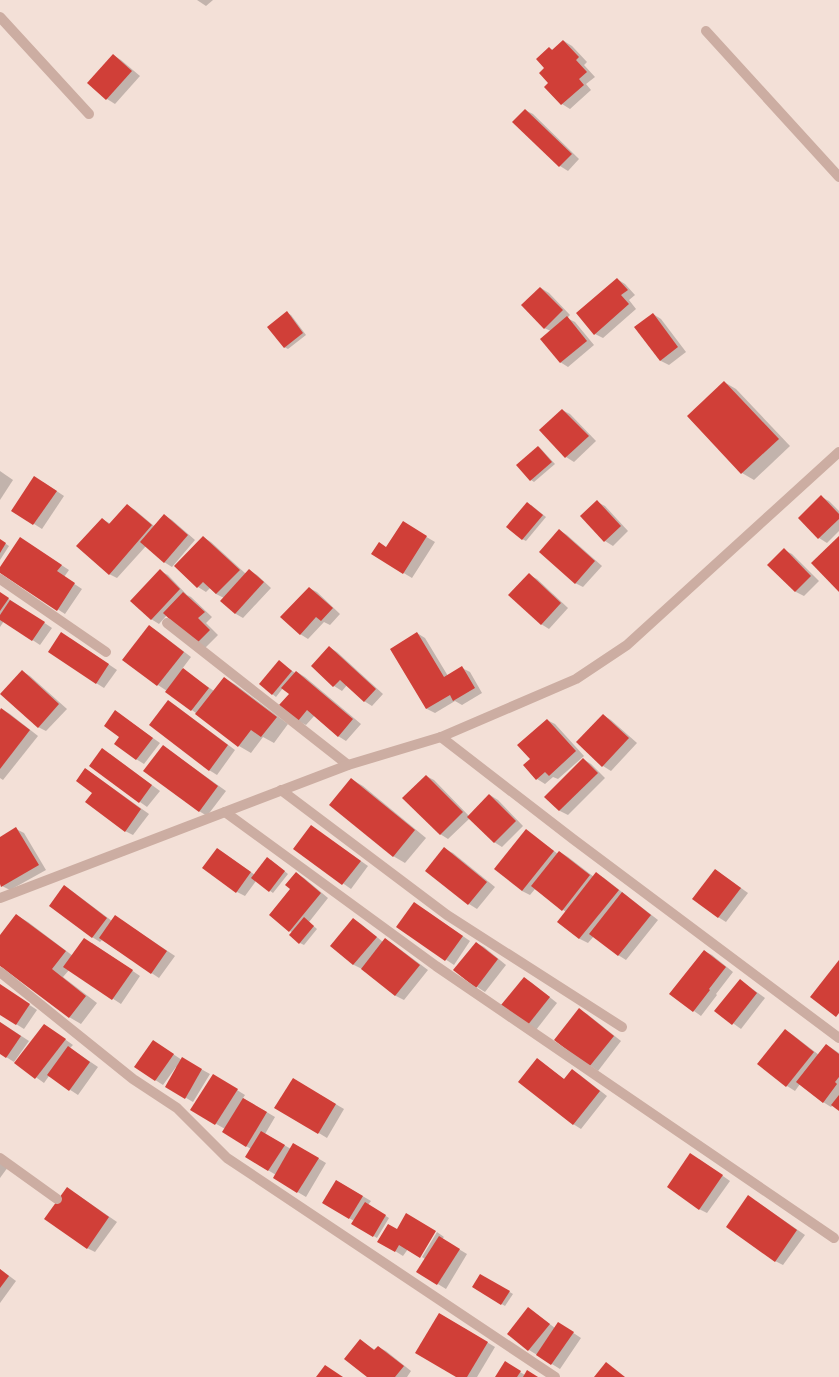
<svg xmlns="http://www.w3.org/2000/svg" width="839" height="1377" viewBox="0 0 839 1377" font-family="'IBM Plex Sans',sans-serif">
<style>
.shadow{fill:#0003}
.building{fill:#d03f38}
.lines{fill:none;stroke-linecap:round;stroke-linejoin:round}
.minor{stroke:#ccada2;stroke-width:10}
</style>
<rect width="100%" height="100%" fill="#f3e0d7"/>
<g class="shadow">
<path d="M197,0h16l-7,6z"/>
<path d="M564,41l8,5 15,16 -3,3 11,12 -9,7 5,6 -21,19 -8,-5 -12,-21 -5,-15 4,-20 4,2z"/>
<path d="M113,55l8,5 19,16 -25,28 -8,-5 -18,-16z"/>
<path d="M525,110l8,4 46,45 -11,12 -8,-5z"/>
<path d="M617,279l8,5 10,11 -6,5 7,9 -33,29 -8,-4z"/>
<path d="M541,288l8,5 21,22 -3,3 8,4 19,23 -26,22 -8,-5 -9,-31 -7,-3z"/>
<path d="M287,313l4,2 15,20 -18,14 -4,-2z"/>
<path d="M653,314l8,5 25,33 -17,13 -8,-4 -26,-34z"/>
<path d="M724,382l12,7 54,57 -36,34 -12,-7 -54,-56z"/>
<path d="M562,410l8,4 26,27 -22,21 -8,-5 -25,-27z"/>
<path d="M539,447l3,3 13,14 -21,18 -3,-2z"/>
<path d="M0,471l13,9 -13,20z"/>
<path d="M43,482l21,14 -22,33 -30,-19z"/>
<path d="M821,497l8,4 10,10v20l-12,12 -8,-5 -20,-20z"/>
<path d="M597,502l8,4 23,25 -15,15 -8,-5z"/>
<path d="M127,505l8,5 19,16 10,-11 8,5 23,20 -23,27 -8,-5 -18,-16 -29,32 -8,-4 -7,-55 9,5z"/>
<path d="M531,505l15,12 -20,24 -4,-2z"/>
<path d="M403,523l32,19 -23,36 -40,-24 15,-6z"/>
<path d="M559,530l8,5 35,31 -19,21 -8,-4z"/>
<path d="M203,537l8,5 35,32 3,-4 8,5 14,13 -28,30 -7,-4 -15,-13 3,-3 -8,-4 -6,-6 -4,4 -8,-5 -22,-21z"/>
<path d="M0,540l9,6 -9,14z"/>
<path d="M28,543l41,27 -5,7 18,12 -17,25 -65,-42v-3z"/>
<path d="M784,550l8,4 27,27 -15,15 -8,-4 -27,-27z"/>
<path d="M160,571l8,4 19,20 4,2 21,20 -6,6 12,12 -13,13 -38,-33 -8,9 -8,-5z"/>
<path d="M529,575l8,4 31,29 -19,21 -8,-5z"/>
<path d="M309,588l8,4 23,22 -10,11 -6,-3 -16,17 -8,-5z"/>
<path d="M0,593l52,35 -12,17 -36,-24 -4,6z"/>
<path d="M149,626l8,5 34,26 -9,12 32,22 10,-13 12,7 52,39 -14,19 -11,-6 -12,16 -12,-7 -72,-55 -9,-6 -35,-25z"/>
<path d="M417,633l8,5 23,38 14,-8 8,4 12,21 -20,12 -7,-4 -20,12 -8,-4 -36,-60z"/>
<path d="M70,638l47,32 -13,18 -8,-5z"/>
<path d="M329,647l8,5 46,42 -11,12 -8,-5 -17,-16 -5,6 -8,-5z"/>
<path d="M283,664l12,9 2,-1 8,5 56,47 -15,17 -8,-5 -23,-21 -9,10 -8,-4 -8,-27 -7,-6 -7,9 -16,-13z"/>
<path d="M22,671l8,5 37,33 -21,22 -8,-4z"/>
<path d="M168,701l8,5 59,44 -18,25 -8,-5z"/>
<path d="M2,709l8,5 28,22 -35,44 -3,-2v-67z"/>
<path d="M115,711l45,32 -16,21 -8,-5 -15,-22z"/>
<path d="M603,715l8,5 26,23 -26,28 -8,-5 -26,-24z"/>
<path d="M547,720l8,4 29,32 -26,23 -5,-2 -8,7 -8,-5 -6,-20z"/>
<path d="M163,746l63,45 -19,25 -8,-5z"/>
<path d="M110,754l50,37 -13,16 -57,-41z"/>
<path d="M583,759l8,5 14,14 -37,37 -8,-4 -15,-14z"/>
<path d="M86,769l63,45 -16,21 -8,-4 -32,-39z"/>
<path d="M426,776l8,4 35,36 21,-21 8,5 25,26 -21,21 -8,-5 -24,-24 -22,21 -8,-5z"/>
<path d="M351,779l12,7 63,52 -21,25 -12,-7z"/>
<path d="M311,826l57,40 -17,23 -57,-40z"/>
<path d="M16,829l8,4 22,37 -36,20 -8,-4 -2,-4v-44z"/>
<path d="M526,830l32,24 2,-2 8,5 26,20 2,-4 8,5 54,42 -32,40 -8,-5 -24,-19 -6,7 -8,-4 -22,-17 8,-10 -31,-23 -5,6 -8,-4z"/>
<path d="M218,849l37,26 16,-15 17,14 -15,19 -17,-12 -11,15 -8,-4z"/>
<path d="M445,849l8,4 42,34 -18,22 -8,-5 -42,-33z"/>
<path d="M716,870l32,23 -22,29 -8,-5z"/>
<path d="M296,873l8,5 24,20 -19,24 8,7 -13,16 -4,-2 -7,-10 -3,-2 1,-42z"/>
<path d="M65,886l7,5 40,30 3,-5 60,40 -16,22 -57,-38 -2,2 -8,-5z"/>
<path d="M422,908l48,33 -16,24 -57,-38z"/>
<path d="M16,915l12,7 45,34 19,-13 48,33 -19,28 -52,-34 -6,7 34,26 -16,21 -12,-7 -69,-53v-27z"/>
<path d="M353,919l8,5 22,18 2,-3 8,5 35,26 -24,30 -8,-4 -34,-27 -8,-4 -23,-19z"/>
<path d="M476,943l8,4 22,18 -21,27 -8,-5 -22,-17z"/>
<path d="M704,951l8,4 21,17 -17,22 1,1 -16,21 -7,-5z"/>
<path d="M524,978l8,5 25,20 -21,27 -8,-5z"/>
<path d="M740,980l25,18 -24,31 -25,-18z"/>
<path d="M0,985l37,25 -13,19 -24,-15z"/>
<path d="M579,1010l8,4 34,27 -23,30 -43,-31z"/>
<path d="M0,1022l29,19 -15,21 -14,-9z"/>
<path d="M45,1025l28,20 -3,3 28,19 -20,28 -29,-19 -5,7 -28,-20z"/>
<path d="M785,1030l8,5 26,20 8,-10 12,8v56l-6,-4 -2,2 -8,-5 -23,-18 -5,7 -8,-5 -29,-22z"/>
<path d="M161,1046l21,14 1,-1 27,15 -17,28 -27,-16 11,-18 -1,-1 -13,18 -28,-18z"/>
<path d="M538,1060l27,20 7,-10 8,5 27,21 -26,33 -8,-5z"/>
<path d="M213,1075l32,20 -2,3 32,19 -10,17 26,15 3,-5 32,19 -20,34 -32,-19 2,-3 -30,-18 5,-8 -28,-17 2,-3 -33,-19z"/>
<path d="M293,1079l51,30 -17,29 -51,-31z"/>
<path d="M699,1159l31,22 -23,32 -8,-4z"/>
<path d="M0,1162l8,5 -8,11z"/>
<path d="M337,1181l34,20 -3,4 21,13 -12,20 -24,-14 1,-3 -31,-19z"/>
<path d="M75,1193l42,29 -22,30 -8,-4z"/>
<path d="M756,1201l49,34 -22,30 -8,-4z"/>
<path d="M388,1225l20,24 -5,7 -24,-15z"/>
<path d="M437,1232l7,5 -2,2 25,15 -21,35 -28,-17 7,-13 -3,-2z"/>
<path d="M0,1269l16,12 -16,22z"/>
<path d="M480,1275l33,19 -8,12 -32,-19z"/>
<path d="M528,1308l27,20h11l15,10 -21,31 -31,-19 -21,-16z"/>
<path d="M440,1314l55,33 -18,30h-19z"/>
<path d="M360,1340l15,10 3,-3 8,4 25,20 -4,6h-38z"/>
<path d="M505,1363l20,12 13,2h-42z"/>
</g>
<g class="building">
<path d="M563,40l16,17 -3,3 11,12 -8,7 5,6 -23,20 -17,-18 4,-4 -9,-10 5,-5 -8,-9 13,-12 3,3z"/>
<path d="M113,54l19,17 -26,29 -19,-17z"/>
<path d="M525,109l47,45 -13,13 -47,-45z"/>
<path d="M617,278l11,12 -7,5 8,9 -35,31 -18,-22z"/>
<path d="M540,287l23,23 -19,19 -23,-24z"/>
<path d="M287,311l16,22 -19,15 -17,-21z"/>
<path d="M653,313l25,34 -18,14 -26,-34z"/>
<path d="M567,316l20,25 -27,22 -20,-24z"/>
<path d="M724,381l55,58 -38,35 -54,-58z"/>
<path d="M562,409l27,27 -24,22 -26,-28z"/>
<path d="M538,446l14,16 -22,19 -14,-16z"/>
<path d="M34,476l23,15 -24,34 -22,-14z"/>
<path d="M821,495l18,19v5l-21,20 -20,-21z"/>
<path d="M597,500l24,26 -17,16 -24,-26z"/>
<path d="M527,502l16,13 -21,25 -16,-13z"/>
<path d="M127,504l25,21 -43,50 -33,-29 26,-28 7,6z"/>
<path d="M164,514l24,21 -24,28 -24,-21z"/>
<path d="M403,521l24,15 -24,38 -32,-20 8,-12 7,5z"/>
<path d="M559,529l36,32 -20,23 -36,-32z"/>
<path d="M203,536l37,34 -24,24 -13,-12 -6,6 -23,-22z"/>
<path d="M839,536v56l-28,-29z"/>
<path d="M20,537l42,28 -5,6 18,12 -18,28 -57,-38v-6z"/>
<path d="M0,539l6,4 -6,10z"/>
<path d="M784,548l27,28 -16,16 -28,-27z"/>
<path d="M160,569l20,20 -29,31 -21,-19z"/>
<path d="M249,569l15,13 -29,32 -15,-13z"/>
<path d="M529,573l32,30 -20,22 -33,-30z"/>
<path d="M309,587l24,21 -12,13 -5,-4 -16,18 -20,-18z"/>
<path d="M0,592l9,6 -9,13z"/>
<path d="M183,592l22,20 -7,6 12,12 -14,14 -33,-31z"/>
<path d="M10,600l35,22 -13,19 -32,-21v-5z"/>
<path d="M149,625l35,27 -27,34 -35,-26z"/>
<path d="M61,632l48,32 -13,20 -48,-32z"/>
<path d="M417,632l27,45 18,-11 13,22 -22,13 -3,-6 -24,14 -36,-60z"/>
<path d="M329,646l47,43 -12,13 -24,-22 -7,7 -22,-21z"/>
<path d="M279,660l13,11 -20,24 -13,-11z"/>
<path d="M183,668l26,20 -18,23 -26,-19z"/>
<path d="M22,670l37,34 -21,24 -38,-34z"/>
<path d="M296,671l57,48 -15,18 -31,-27 -9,11 -19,-16 10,-11 -8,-6z"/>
<path d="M224,677l53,40 -16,20 -10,-7 -13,17 -43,-33z"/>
<path d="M168,700l60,45 -19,26 -60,-46z"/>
<path d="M1,708l29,22 -30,39v-59z"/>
<path d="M115,710l38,28 -17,22 -22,-16 5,-7 -15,-11z"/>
<path d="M603,714l26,24 -27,29 -26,-25z"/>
<path d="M547,719l29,32 -27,25 -4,-4 -9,8 -13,-15 7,-6 -13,-14z"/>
<path d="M163,745l55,41 -19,26 -56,-41z"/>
<path d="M102,748l50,37 -13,18 -50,-37z"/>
<path d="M583,758l15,15 -39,38 -15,-14z"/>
<path d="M85,768l56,41 -16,23 -40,-30 7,-9 -16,-12z"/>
<path d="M426,775l37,37 -23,23 -38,-37z"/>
<path d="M351,778l64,52 -22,27 -64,-52z"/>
<path d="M489,794l27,27 -22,22 -27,-26z"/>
<path d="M311,825l50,36 -19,24 -49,-36z"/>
<path d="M16,827l23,38 -38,22 -1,-3v-47z"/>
<path d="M526,829l28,22 -32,40 -28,-22z"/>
<path d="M444,847l43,35 -19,23 -43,-34z"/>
<path d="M217,848l34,24 -15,21 -34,-25z"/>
<path d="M559,851l31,24 -28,36 -31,-25z"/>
<path d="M267,857l18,14 -16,21 -18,-14z"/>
<path d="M715,869l26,19 -23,30 -26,-19z"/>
<path d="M296,872l25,21 -32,39 -20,-17 21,-26 -5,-4z"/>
<path d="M596,872l23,18 -40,49 -22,-17z"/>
<path d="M64,885l43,33 -15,20 -43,-32z"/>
<path d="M622,892l29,23 -33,41 -29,-22z"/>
<path d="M414,902l49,34 -18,25 -49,-34z"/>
<path d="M16,914l50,37 -14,18 34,27 -17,22 -69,-52v-31z"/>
<path d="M115,915l52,36 -16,23 -52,-36z"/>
<path d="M304,917l10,9 -15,18 -10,-9z"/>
<path d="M353,918l24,19 -24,28 -23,-19z"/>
<path d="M84,938l49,32 -21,30 -49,-33z"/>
<path d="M385,938l35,27 -25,31 -34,-27z"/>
<path d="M476,942l22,17 -22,29 -23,-18z"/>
<path d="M704,950l22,17 -17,22 1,1 -17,22 -24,-18z"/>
<path d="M839,960v53l-3,4 -26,-20z"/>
<path d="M524,977l26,20 -23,29 -26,-21z"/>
<path d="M740,979l17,14 -25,32 -18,-14z"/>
<path d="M0,984l30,20 -14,21 -16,-10z"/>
<path d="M579,1008l35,28 -25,31 -35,-27z"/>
<path d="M0,1022l21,14 -15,22 -6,-4z"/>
<path d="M44,1024l22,15 -31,40 -21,-16z"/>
<path d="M785,1029l29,23 -28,35 -29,-23z"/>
<path d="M153,1040l21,14 -19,27 -21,-14z"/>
<path d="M826,1044l13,10v23l-4,5 2,2 -14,19 -27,-21z"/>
<path d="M68,1046l22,16 -21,29 -22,-16z"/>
<path d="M182,1057l20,12 -17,30 -20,-12z"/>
<path d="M537,1058l27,21 8,-10 28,22 -27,34 -55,-43z"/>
<path d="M213,1074l25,15 -23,36 -25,-15z"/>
<path d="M293,1078l43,26 -18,30 -44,-26z"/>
<path d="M839,1095v16l-8,-6z"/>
<path d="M243,1098l24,14 -21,35 -24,-15z"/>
<path d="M261,1131l24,14 -17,26 -23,-14z"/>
<path d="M293,1143l26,15 -22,35 -24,-15z"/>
<path d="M690,1153l33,22 -24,35 -32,-23z"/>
<path d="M336,1180l27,16 -14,23 -27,-16z"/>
<path d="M67,1187l42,30 -22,32 -43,-30z"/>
<path d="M748,1195l49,35 -22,32 -49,-35z"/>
<path d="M365,1202l21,13 -13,22 -22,-13z"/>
<path d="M406,1213l30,18 -16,27 -21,-13 -4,7 -18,-10 11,-18 9,5z"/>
<path d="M439,1236l21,13 -23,36 -21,-13z"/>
<path d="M0,1269l9,7 -9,12z"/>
<path d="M480,1274l30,17 -9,14 -29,-18z"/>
<path d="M528,1307l22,17 -22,27 -21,-17z"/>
<path d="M439,1313l49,29 -21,35h-11l-41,-24z"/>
<path d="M558,1322l16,10 -23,33 -15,-10z"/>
<path d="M360,1339l14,11 4,-4 26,20 -9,11h-28l-23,-18z"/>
<path d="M505,1361l16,10 -4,6h-22z"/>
<path d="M606,1362l19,15h-31z"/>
<path d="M325,1365l18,12h-27z"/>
<path d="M527,1370l11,7h-15z"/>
</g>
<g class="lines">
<g class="minor">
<path d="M0,17l89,97"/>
<path d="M706,31l133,146"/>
<path d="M0,579l106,73"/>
<path d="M167,623l181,142"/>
<path d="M441,737l132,102 266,199"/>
<path d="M281,790l166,125 175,112"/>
<path d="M225,812l211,154 398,272"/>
<path d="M0,898l348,-133 93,-28 135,-58 51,-34 212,-193"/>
<path d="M0,972l133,107 44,29 50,50 328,219"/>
<path d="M0,1158l57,41"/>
</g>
</g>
</svg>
